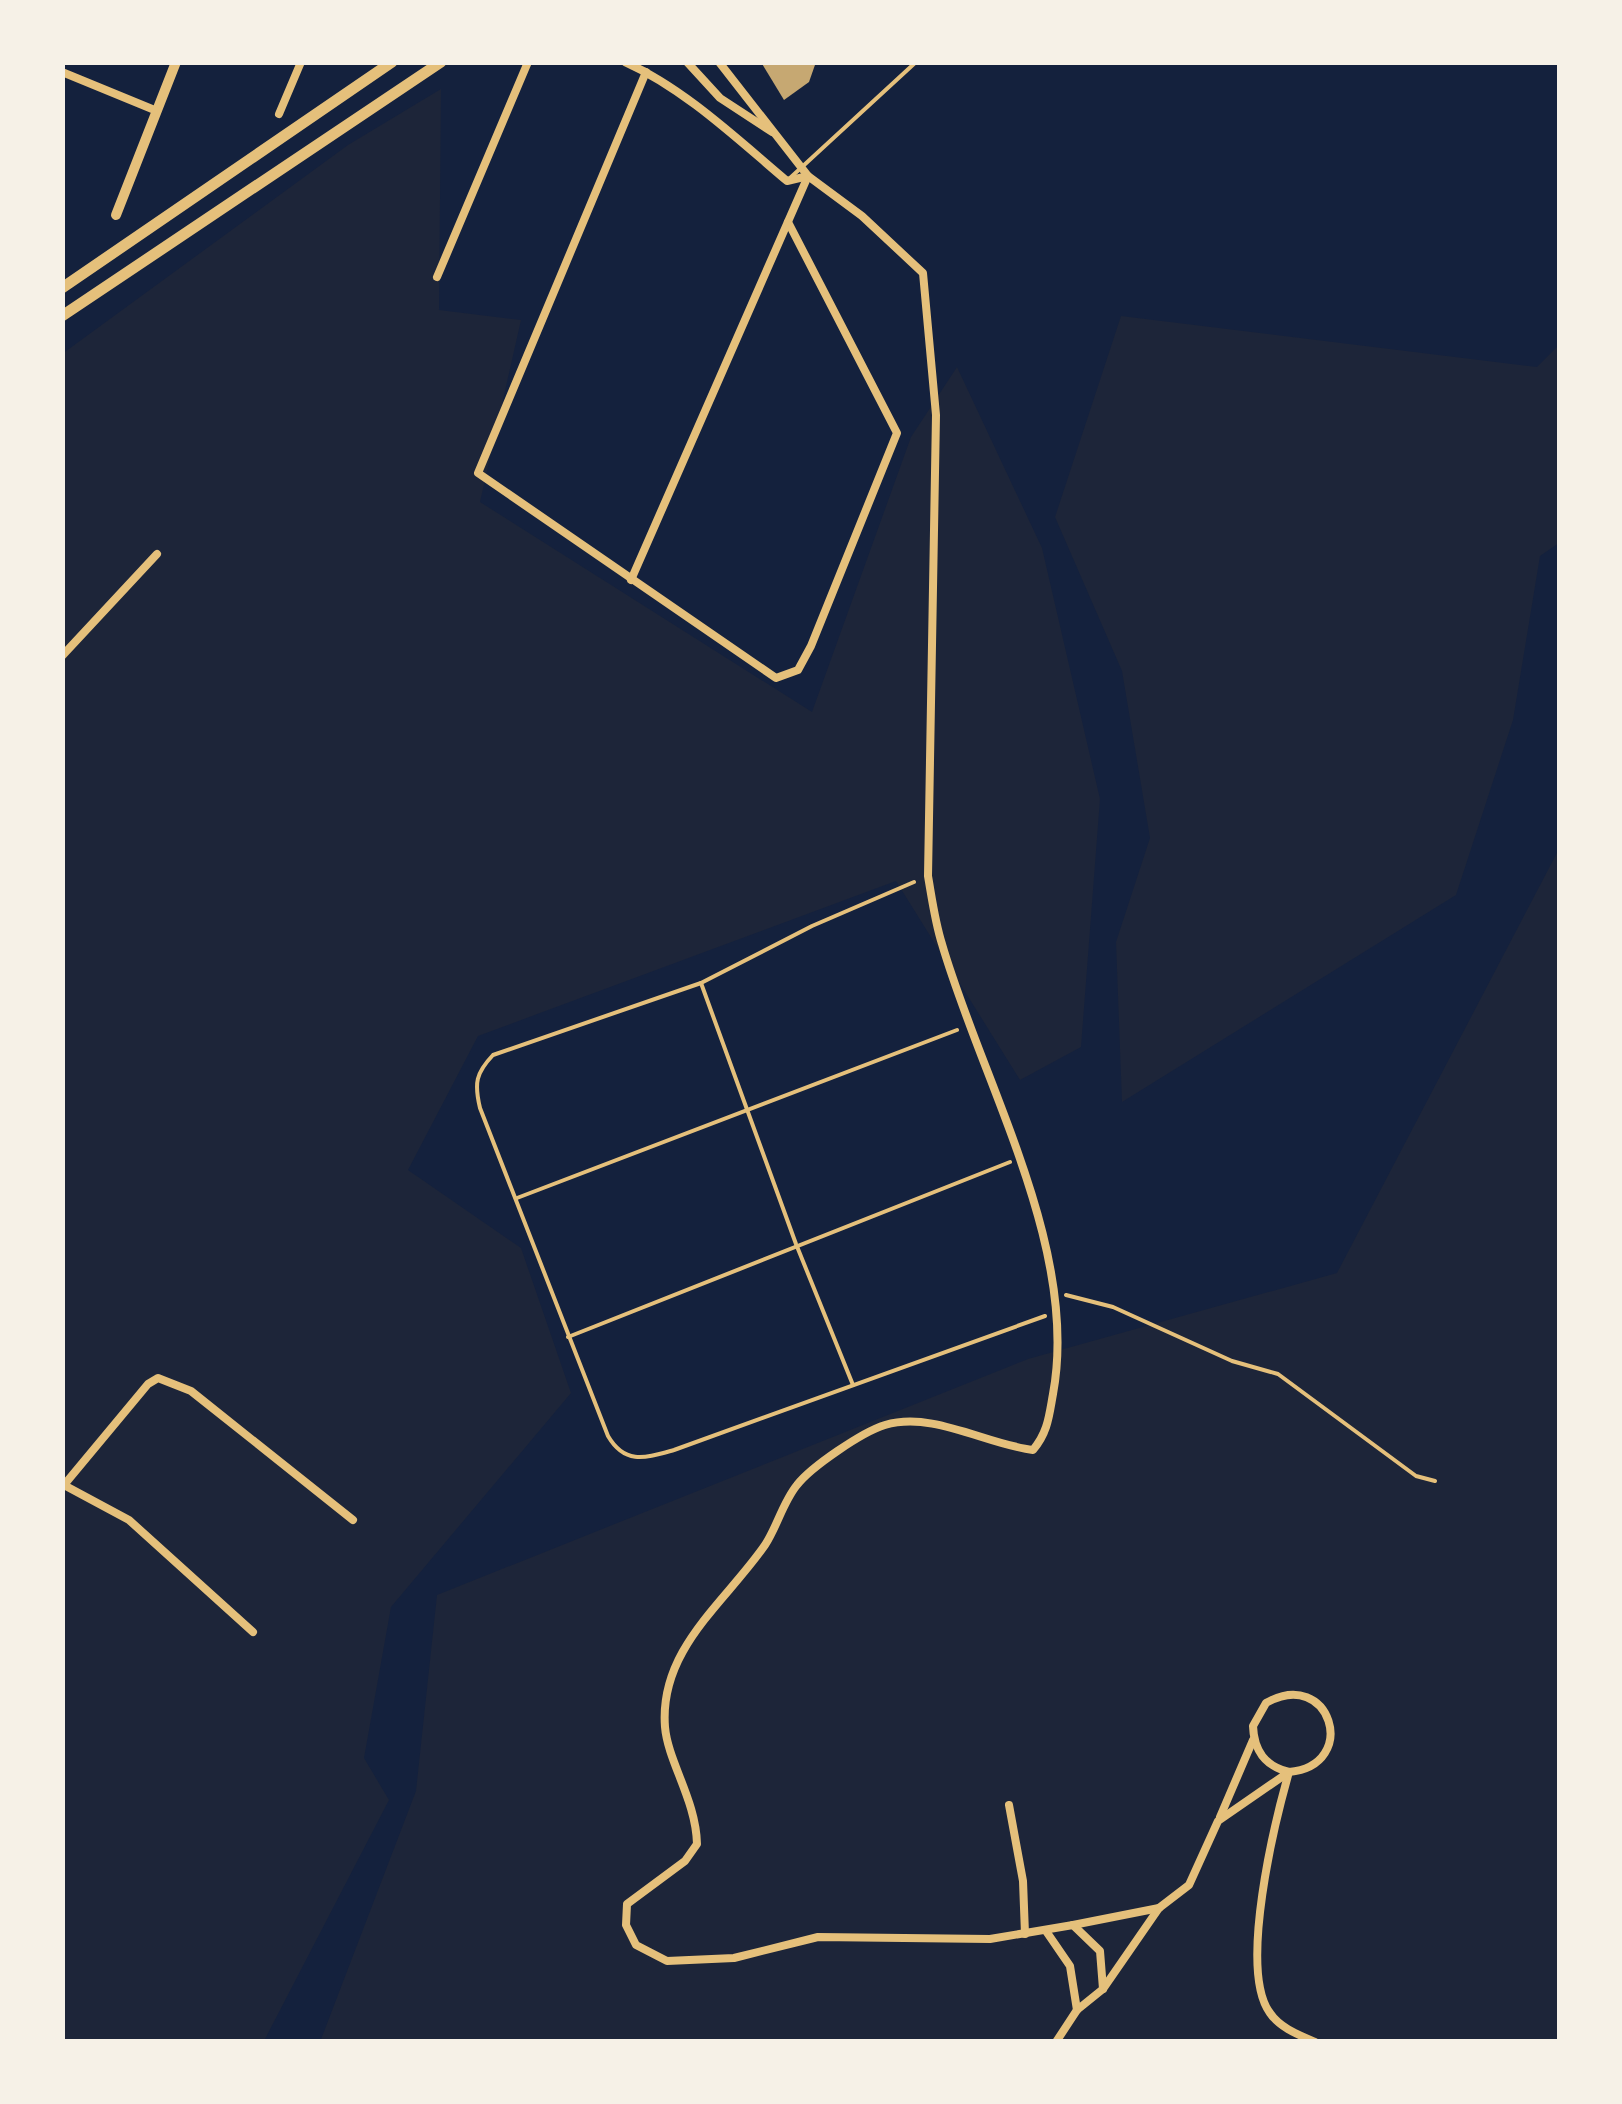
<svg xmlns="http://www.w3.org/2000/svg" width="1622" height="2104" viewBox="0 0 1622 2104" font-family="'Sofia Sans Condensed',sans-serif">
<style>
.green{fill:#1d2539}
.building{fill:#c6a872}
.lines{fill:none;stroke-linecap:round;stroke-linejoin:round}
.path{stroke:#e5c07b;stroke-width:4}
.service{stroke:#e5c07b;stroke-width:4}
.minor{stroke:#e5c07b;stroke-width:8}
.tertiary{stroke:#e5c07b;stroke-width:10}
.secondary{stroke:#e5c07b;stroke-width:11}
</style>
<rect width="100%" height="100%" fill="#14213d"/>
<g class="green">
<path d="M441,89l-2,221 82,10 -41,182 332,210 99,-275 46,-70 85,181 58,251 -19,248 -61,33 -124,-199 -418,155 -70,134 113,78 50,145 -180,214 -27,151 25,42 -125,241h-201l-1,-1687 286,-209z"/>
<path d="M1121,316l416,51 23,-23 -1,199 -19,13 -27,164 -57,175 -334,207 -6,-160 34,-104 -28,-167 -67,-154z"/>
<path d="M1559,849v1192l-1239,1 96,-251 21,-196 591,-236 309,-86z"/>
</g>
<path class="building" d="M761,62h55l-7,20 -25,18z"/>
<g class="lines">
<g class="path">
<path d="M914,882l-102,44 -111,57 -208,72c-17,18 -19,28 -13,53l128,328c17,29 37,22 66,14l371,-134"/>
<path d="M701,983l95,261 57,141"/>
<path d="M517,1198l440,-168"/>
<path d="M1066,1295l47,12 119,54 46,13 138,102 19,5"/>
<path d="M568,1337l442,-175"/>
</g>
<path class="service" d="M790,178l126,-116"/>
<g class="minor">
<path d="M625,62c60,27 112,77 162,119l21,-5 54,40 61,57 13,142 -8,461c4,23 7,46 14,68 40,138 138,305 111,450 -4,22 -5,38 -20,56 -48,-6 -100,-39 -148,-25 -23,7 -74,42 -88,60 -14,17 -20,42 -32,60 -40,58 -106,104 -100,182 3,35 31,73 32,117l-12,17 -58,43 -1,21 10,20 31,16 67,-3 84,-21 172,2 83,-14 27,26 3,38"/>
<path d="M687,62l33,36 52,34"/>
<path d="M62,72l95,39"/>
<path d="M646,72l-168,401 298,205 22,-8 13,-24 86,-213 -109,-211"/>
<path d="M279,114l22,-52"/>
<path d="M437,277l91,-215"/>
<path d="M631,580l177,-404 -89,-114"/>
<path d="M62,656l95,-102"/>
<path d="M62,1484l67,36 124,112"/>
<path d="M64,1485l84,-101 10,-6 33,13 162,129"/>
<path d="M1289,1772c-14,49 -51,198 -19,241 10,15 29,22 45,29"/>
<path d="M1009,1805l14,76 2,53"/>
<path d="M1220,1817l33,-77"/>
<path d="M1073,1925l86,-17"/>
<path d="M1046,1931l24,35 7,44"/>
<path d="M1056,2042l21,-32 26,-21 56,-81 30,-23 29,-64 71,-49c72,-7 41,-106 -23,-69l-13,23c1,25 12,40 36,46"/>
</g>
<path class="tertiary" d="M116,215l60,-153"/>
<g class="secondary">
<path d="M62,288l330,-226"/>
<path d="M62,316l379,-254"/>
</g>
</g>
<rect width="1622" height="2104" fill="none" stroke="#f6f1e7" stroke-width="130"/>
</svg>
